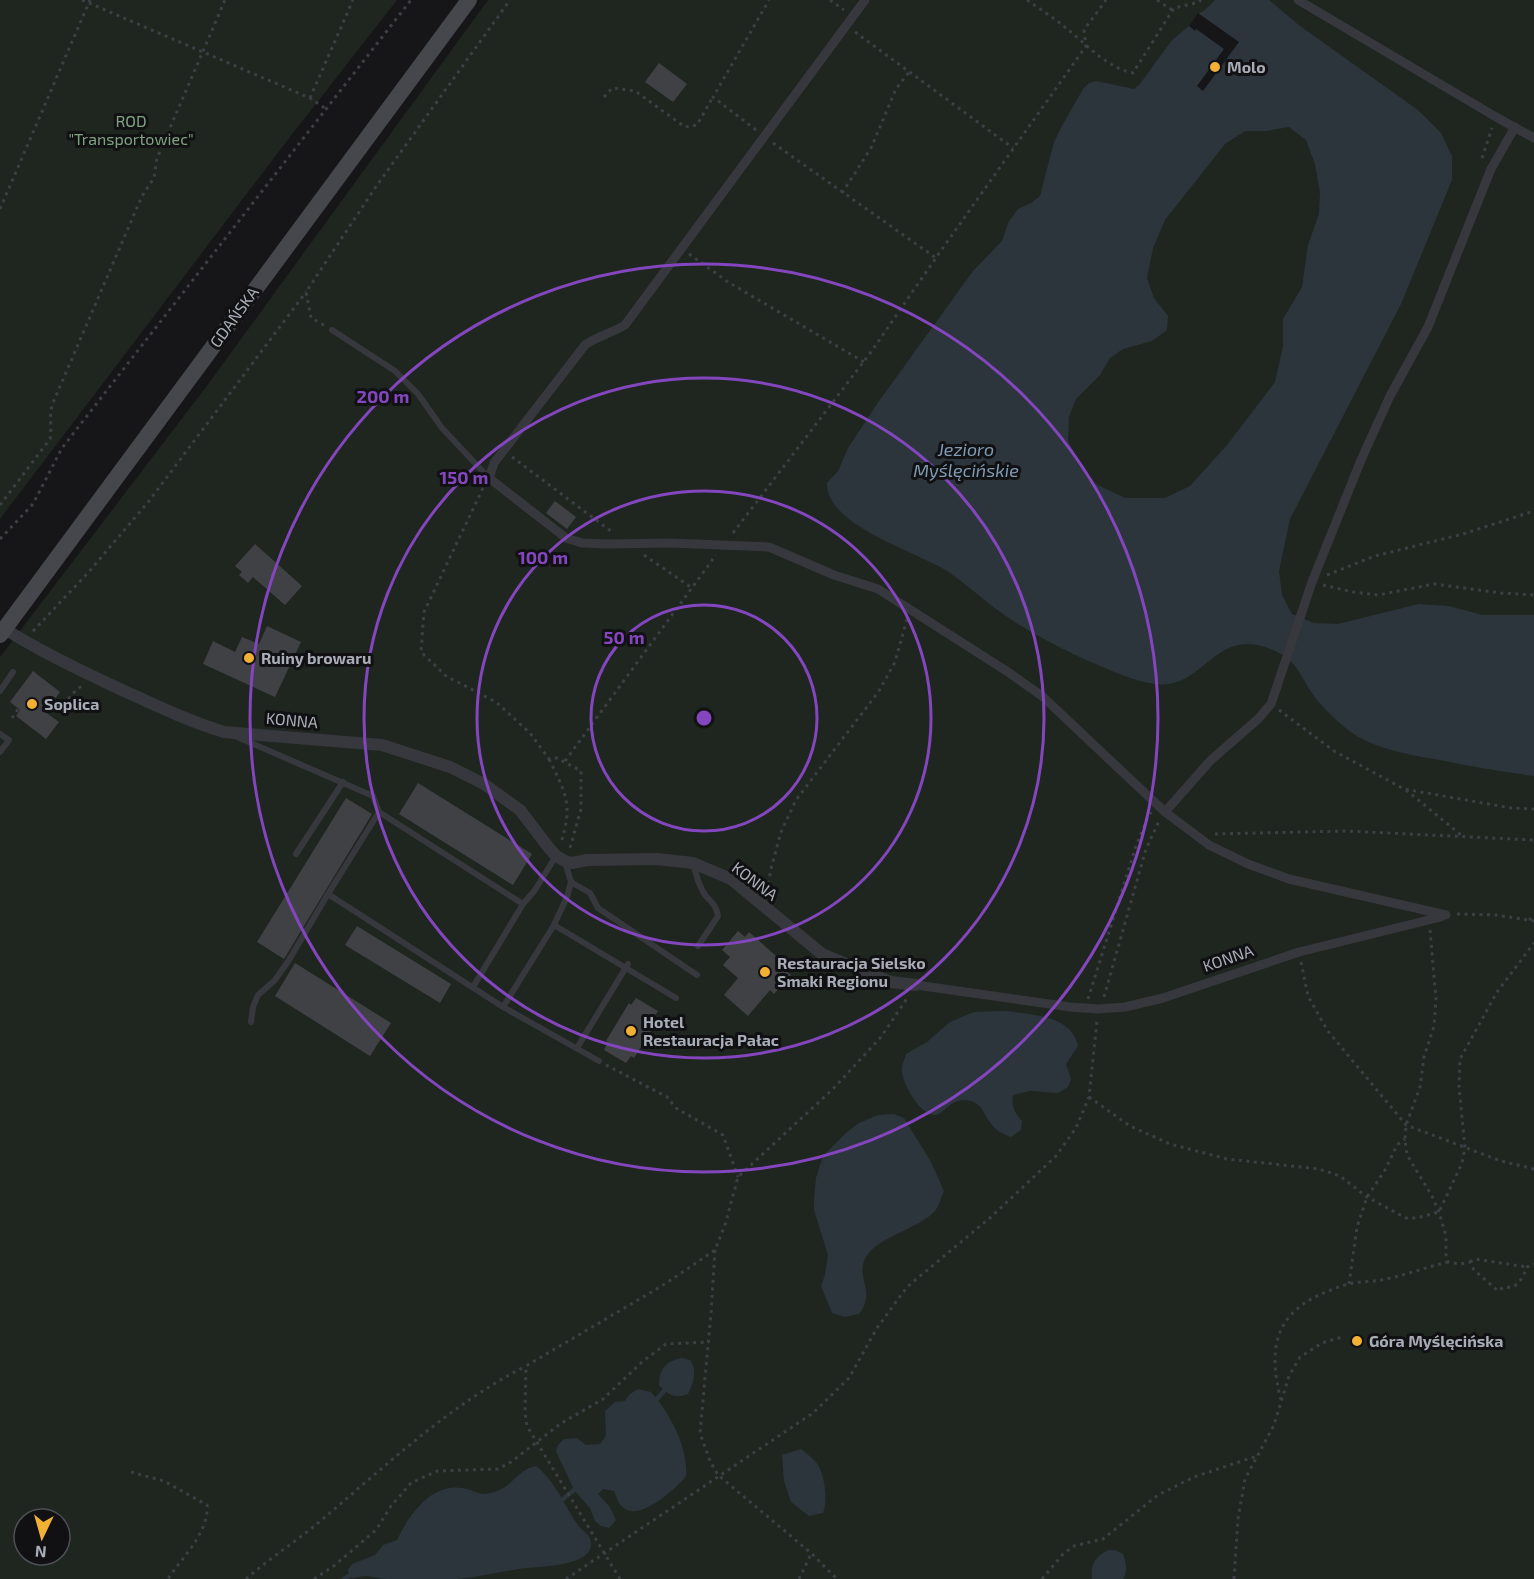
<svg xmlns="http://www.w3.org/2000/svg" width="1534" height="1579" viewBox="0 0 1534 1579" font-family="'Exo 2',sans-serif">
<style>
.green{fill:#1e261f;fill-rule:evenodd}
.water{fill:#2c353c;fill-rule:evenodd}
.pier{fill:#161618}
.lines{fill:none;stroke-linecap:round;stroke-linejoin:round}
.stream{stroke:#2c353c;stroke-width:4.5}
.building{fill:#404145}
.path{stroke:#3d3f44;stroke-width:3;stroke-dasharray:3 4.5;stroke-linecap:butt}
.service{stroke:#37383d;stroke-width:6}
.pedestrian{stroke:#37383d;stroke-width:9}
.minor{stroke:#37383d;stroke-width:12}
.secondary{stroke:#45474d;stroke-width:16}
.ring{fill:none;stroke:#8446be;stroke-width:3}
.poi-dot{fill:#f2b134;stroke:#111113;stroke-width:2}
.labels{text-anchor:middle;stroke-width:6;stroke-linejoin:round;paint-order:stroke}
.poi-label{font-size:16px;font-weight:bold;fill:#a8adb8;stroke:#111113;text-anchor:start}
.park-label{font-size:16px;fill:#7fa381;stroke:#111113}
.street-label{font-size:16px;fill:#a8adb8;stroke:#111113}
.water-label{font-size:18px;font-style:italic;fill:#7f9bb3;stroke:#111113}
.centre{fill:#8446be;stroke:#111113;stroke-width:3}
.ring-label{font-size:18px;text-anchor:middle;font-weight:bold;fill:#8446be;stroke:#111113;stroke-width:6;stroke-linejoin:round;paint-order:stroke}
</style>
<rect width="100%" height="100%" fill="#161618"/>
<g class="green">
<path d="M0,0h397l-114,146 -283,373z"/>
<path d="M488,0h1046v1579h-1534v-922l206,-270zM24,1519h36v36h-36z"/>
</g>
<g class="water">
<path d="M1215,0h54l31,26 118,84 23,23 11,23v24l-51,124 -111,215 -11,52 3,24 10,19 22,9 24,1 81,-20 30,2 33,9h52v161c-30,-4 -60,-9 -89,-15 -28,-5 -68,-11 -91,-27 -11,-7 -29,-24 -37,-34 -19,-25 -18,-42 -52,-53 -52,-17 -62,43 -110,37 -23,-3 -42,-13 -64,-22 -33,-15 -65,-31 -95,-53 -16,-12 -30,-25 -46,-36 -30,-21 -124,-46 -123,-90l11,-12 10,-23 29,-44 96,-133 29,-30 7,-20 9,-12 13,-6 9,-7 14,-54 9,-18 20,-35 6,-6 7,-2 38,8 6,-5 32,-44 17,-14 9,-12 7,-4zM1289,127l17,13 9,24 5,29 -1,21 -11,31 -6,42 -19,32v27l-8,36 -48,63 -37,41 -25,12h-40l-29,-14 -15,-18 -13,-25 1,-24 7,-18 24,-24 10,-17 13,-9 29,-8 15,-11 1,-14 -14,-18 -7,-20 6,-30 12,-28 60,-76 20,-13h21z"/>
<path d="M1007,1011c25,4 65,4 71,35l-12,18 5,15 -3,8 -10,6 -28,-2 -17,4c-2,11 1,17 9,26l-1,9 -10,7c-27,-8 -23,-31 -40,-36 -20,-6 -26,14 -37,14 -15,-1 -34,-35 -32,-47 0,-4 3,-9 4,-14l21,-12 23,-20 24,-10z"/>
<path d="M894,1114l10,4 27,44 13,29c-3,6 -5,16 -10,21 -15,16 -54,25 -66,42 -16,22 10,36 -9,60l-14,3 -13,-4 -11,-27 4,-11 3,-20 -14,-45v-11l2,-21 7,-22 24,-24 12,-9 19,-8z"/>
<path d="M682,1358l8,2c8,11 3,23 -2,34 -13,5 -20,1 -29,-9 0,-16 7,-24 23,-27z"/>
<path d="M638,1389l13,3c19,22 37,54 35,84 -9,12 -43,42 -59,34 -8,-3 -10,-12 -13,-19l-11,-2 -5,5 12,13 6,13 -7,8 -8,-2 -6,-5 -5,-13 -16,-18 -18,-39 2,-6 6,-6 13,-1 9,7 14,-1 6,-8 -1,-25 10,-9 10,-1 5,-7z"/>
<path d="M801,1449c5,4 11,9 15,13 9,12 12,38 7,51l-14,3 -18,-14 -7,-21 -2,-26z"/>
<path d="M536,1466c20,16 28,39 42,59 4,6 13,10 13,18 2,25 -57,23 -72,26 -21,3 -41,8 -62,10 -22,0 -47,0 -69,0 -16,-1 -17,-5 -35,-1l-4,-2 -1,-7 4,-5 23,-9 8,-10 14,-5c12,-25 34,-57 65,-52 18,3 15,10 35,3 16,-6 22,-22 39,-25z"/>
<path d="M1108,1550h7l8,4c3,9 5,17 0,25h-31c-2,-14 3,-22 16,-29z"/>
</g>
<path class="pier" d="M1198,13l41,29 -36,49 -6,-5 27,-37 -28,-20 -1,2 -6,-5z"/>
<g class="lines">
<g class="stream">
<path d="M657,1399l7,-8"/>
<path d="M563,1499l11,-9"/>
<path d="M344,1579l5,-3"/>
</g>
</g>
<g class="building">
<path d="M659,63l28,21 -14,18 -28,-20z"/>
<path d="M555,501l21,16 -9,12 -21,-16z"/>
<path d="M255,544l47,42 -17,19 -32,-28 -5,6 -9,-8 3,-3 -7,-6z"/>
<path d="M267,626l34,16 -26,55 -72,-33 10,-23 22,11 7,-15 17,7z"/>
<path d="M33,671l27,21 -15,20 14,10 -13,17 -30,-23 4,-6 -10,-8z"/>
<path d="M418,783l114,71 -19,31 -114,-71z"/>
<path d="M346,798l26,16 -88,145 -27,-17z"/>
<path d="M357,926l94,58 -11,19 -95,-58z"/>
<path d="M738,931l7,6 4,-5 35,31 -3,4 10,8 -17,19 -4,-4 -22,26 -24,-21 14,-17 -15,-13 7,-8 -8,-7z"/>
<path d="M295,963l96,60 -21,33 -95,-60z"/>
<path d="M636,998l22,13 -5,8 4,2 -23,37 -3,-2 -5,7 -22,-13 4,-8 -2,-1 23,-38 2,2z"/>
</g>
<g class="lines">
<g class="path">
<path d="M82,0l228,98 16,11"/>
<path d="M830,0l14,10"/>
<path d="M1027,0c13,9 27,18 39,28 20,16 41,40 67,45l41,-65 25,-6 2,-2"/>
<path d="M1157,0l15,10"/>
<path d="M855,32l158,116"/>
<path d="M604,97l8,-9 23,3 50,36 12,-2 16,-28"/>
<path d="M310,98l43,-98"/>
<path d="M756,130l-43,-33 56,-97"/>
<path d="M773,143l163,115"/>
<path d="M1482,158l10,-30"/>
<path d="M842,193l29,-45 25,-59 13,-17"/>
<path d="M0,209l90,-209"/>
<path d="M689,254l39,28 136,80"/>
<path d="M324,325l-13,-7 -5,-26 69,-104 135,-188"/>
<path d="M512,457l100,75"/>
<path d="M483,488l-59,124 -3,40 25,24 50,26 34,31 19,26 8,-1 24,13v38l-11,39"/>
<path d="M0,505l50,-66c2,-11 -1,-22 2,-34l90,-209 12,-18 3,-20 68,-158"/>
<path d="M733,533l138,-181 69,-100 146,-206 -2,-16 22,-30"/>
<path d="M0,539l33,-35 29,-56 349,-448"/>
<path d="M644,555l48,33"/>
<path d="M1327,575l48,-19 88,-22 71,-23"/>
<path d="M1323,585l30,7 25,3 56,-11 67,9 33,2"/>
<path d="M33,631l54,-57 62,-73 157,-209"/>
<path d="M49,706h13l15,-17 5,-3"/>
<path d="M1279,710l55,41 70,38 107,19 23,1"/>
<path d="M12,718l6,-9"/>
<path d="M549,759c17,35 24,45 12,84"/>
<path d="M565,761l151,-206"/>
<path d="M1406,790l55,45"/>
<path d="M1215,834l131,-3 188,9"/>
<path d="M767,891l4,-22 10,-37 15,-32 83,-109 16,-29 12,-43"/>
<path d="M1457,914l39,1 38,6"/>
<path d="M1529,920l5,-4"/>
<path d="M1430,930l6,69 -2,27 -10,31 -4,30 -14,38 -1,14 2,16 25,41 7,16 7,24v19l2,7 12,2 10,-2 4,8 24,21 6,-4c15,2 18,-9 23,-20l7,-3"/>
<path d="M1301,962l7,34 19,34 79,95 95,36 33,8"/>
<path d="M1104,997l42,-148 13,-28"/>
<path d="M1088,999l48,-153 11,-27 4,-7"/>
<path d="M606,1065l61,32 9,11 47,27 15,42"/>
<path d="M1089,1097l41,29 40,18 57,15 92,10 21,7 27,21 39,21h11l22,-6 23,-49 3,-15 -6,-61 1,-28 37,-67 37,-49"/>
<path d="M715,1250l-4,63 -11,120 10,28 8,14 93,78 26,26"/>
<path d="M1470,1262l5,-3 52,8"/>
<path d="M1349,1284l8,-57 10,-30 18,-27 12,-25 8,-6"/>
<path d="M1281,1400c-12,-46 -9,-83 38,-105 10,-4 20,-9 30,-11 11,-3 22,-2 32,-4 23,-4 45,-13 67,-18"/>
<path d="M131,1472l33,9 43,24c2,28 -25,52 -39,74"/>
<path d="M246,1579c25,-22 54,-40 79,-62 64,-54 126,-113 201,-151"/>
<path d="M314,1579l21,-14 41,-35 15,-24 20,-23 26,-12 61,-2 13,-7 49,-38 43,-25 39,-37 24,-18 43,-2"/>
<path d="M566,1579l247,-166 36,-35 28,-50 30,-41 84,-70 65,-61 20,-28 13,-31 8,-76"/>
<path d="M620,1579l-93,-153 -2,-13 1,-47 139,-82 50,-34 10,-25 13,-48 95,-88 48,-52 27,-40"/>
<path d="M799,1579l12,-25"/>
<path d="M1042,1579l21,-25 11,-8 29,-7 55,-44 36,-18 63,-21"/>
<path d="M1234,1579l4,-60 7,-40 29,-54 15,-49 11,-19 22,-14 20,-6"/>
</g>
<g class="service">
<path d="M332,330l63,41 23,23 24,34 47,50"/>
<path d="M0,691l13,-19"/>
<path d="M0,734l9,6 -9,12"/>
<path d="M235,736l138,60 6,16"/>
<path d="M296,854l47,-72"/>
<path d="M565,862l6,20 19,11 8,15 99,67"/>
<path d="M693,864c3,9 6,24 13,32 6,7 10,9 12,20l-20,30"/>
<path d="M523,904l12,-14 21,-34"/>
<path d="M554,925l13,-28 4,-15"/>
<path d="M473,987l50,-83 -144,-92 -51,82 175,113 96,54"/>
<path d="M503,1007l51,-82 122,73"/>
<path d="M251,1022l2,-15 5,-12 17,-15 14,-20 39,-66"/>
<path d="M577,1048l51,-84"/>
</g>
<g class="pedestrian">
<path d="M865,0l-240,325c-13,8 -27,11 -40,20l-91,118 -5,15 77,60 16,5 24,1 65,-1 98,4 65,28 44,14 130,83 34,24 123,116 44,33 39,19 41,15 157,36"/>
<path d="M1298,0l198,117 38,21"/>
<path d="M1165,812l45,-51 48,-42 13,-15 41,-122 49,-122 29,-64 38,-69 63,-158 24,-42"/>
<path d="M916,985l154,22 28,2 27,-2 38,-9 136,-46 142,-35"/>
</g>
<path class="minor" d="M5,629c36,23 76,42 115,60 35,16 68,32 104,43l158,13 68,22 34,17 36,26 29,38 7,8 9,5 7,2 15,-3 70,-1 36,4 38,16 91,75 69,28 25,3"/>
<path class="secondary" d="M0,635l469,-635"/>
</g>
<g class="ring">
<circle cx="704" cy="718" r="113"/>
<circle cx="704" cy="718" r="227"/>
<circle cx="704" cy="718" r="340"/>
<circle cx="704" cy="718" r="454"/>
</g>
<g class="poi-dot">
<circle cx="1215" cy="67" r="6"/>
<circle cx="249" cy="658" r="6"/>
<circle cx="32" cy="704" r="6"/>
<circle cx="765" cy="972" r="6"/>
<circle cx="631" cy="1031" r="6"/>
<circle cx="1357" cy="1341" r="6"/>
</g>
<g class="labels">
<g class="poi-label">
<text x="1227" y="73">Molo</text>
<text x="261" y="664">Ruiny browaru</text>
<text x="44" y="710">Soplica</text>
<text x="777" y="969">Restauracja Sielsko<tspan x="777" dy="18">Smaki Regionu</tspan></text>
<text x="643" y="1028">Hotel<tspan x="643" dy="18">Restauracja Pałac</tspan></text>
<text x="1369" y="1347">Góra Myślęcińska</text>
</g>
<g class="park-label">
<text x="131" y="127">ROD<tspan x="131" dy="18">"Transportowiec"</tspan></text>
</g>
<g class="street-label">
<text transform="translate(234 317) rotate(-54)" y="6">GDAŃSKA</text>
<text transform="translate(292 720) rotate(5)" y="6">KONNA</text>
<text transform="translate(755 881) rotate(37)" y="6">KONNA</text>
<text transform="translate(1228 958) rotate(-19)" y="6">KONNA</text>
</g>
<g class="water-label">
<text x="966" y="456">Jezioro<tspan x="966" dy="21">Myślęcińskie</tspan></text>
</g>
</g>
<circle cx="704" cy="718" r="9" class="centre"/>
<g class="ring-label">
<text x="383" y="403">200 m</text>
<text x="464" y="484">150 m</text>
<text x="543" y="564">100 m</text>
<text x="624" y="644">50 m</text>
</g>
<g transform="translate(42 1537) rotate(185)"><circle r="28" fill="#111113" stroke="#4d4f55" stroke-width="1.5"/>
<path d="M0-4.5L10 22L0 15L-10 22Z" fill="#f2b134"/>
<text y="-9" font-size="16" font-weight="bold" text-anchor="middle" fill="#a8adb8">N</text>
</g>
</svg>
